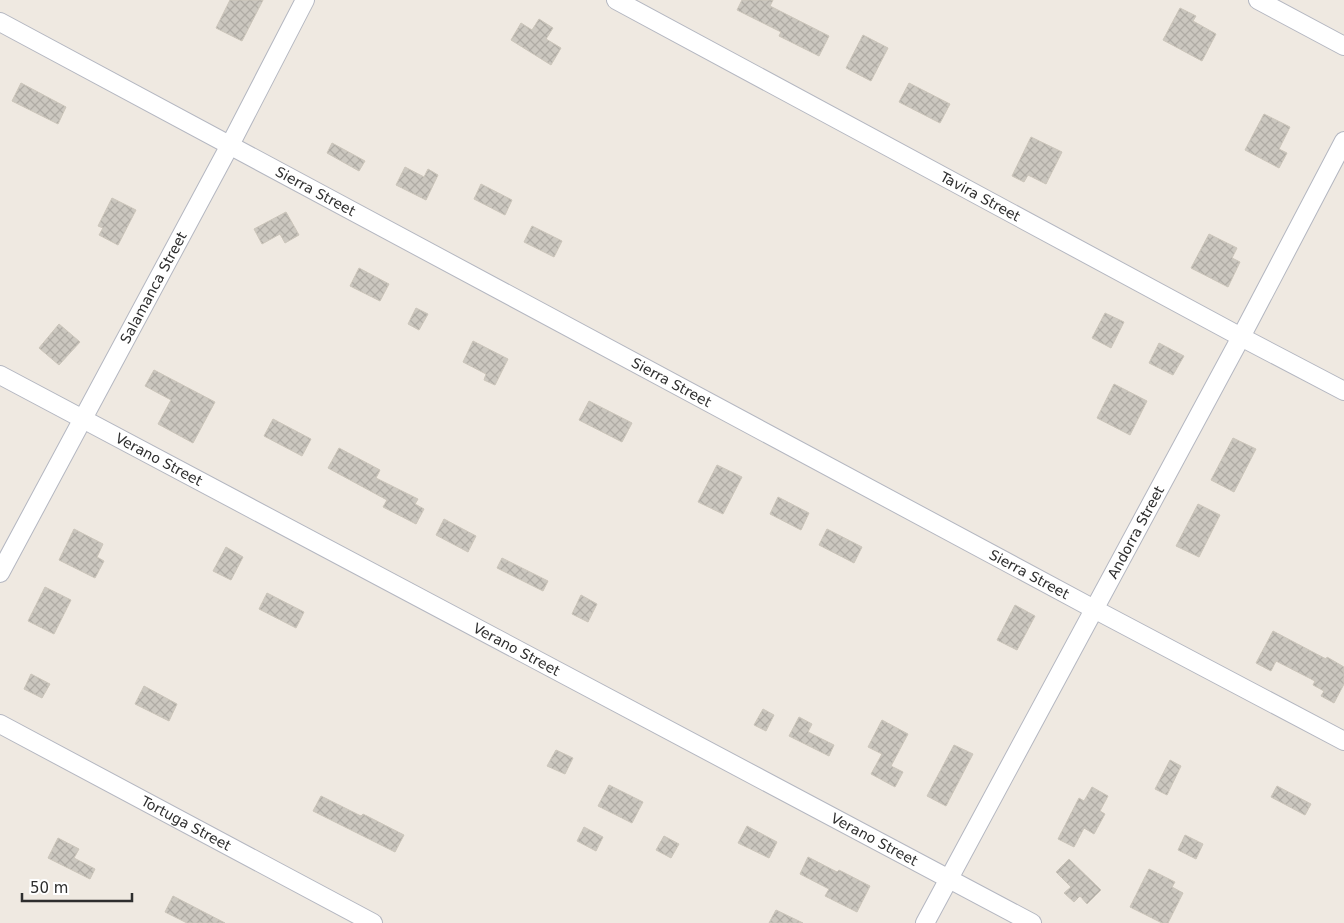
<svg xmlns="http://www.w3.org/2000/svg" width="1344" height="923" viewBox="0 0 1344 923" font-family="'DejaVu Sans',sans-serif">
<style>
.building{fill:url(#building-cross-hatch);stroke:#cbc5ba}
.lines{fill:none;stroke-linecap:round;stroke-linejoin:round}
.street-casing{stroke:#b4b7c1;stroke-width:20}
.street{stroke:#fff;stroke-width:18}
.labels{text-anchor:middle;stroke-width:5;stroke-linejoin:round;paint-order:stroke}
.street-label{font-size:14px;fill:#2e2e2e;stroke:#fff}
</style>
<defs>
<pattern id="building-cross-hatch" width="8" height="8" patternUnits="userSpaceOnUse" patternTransform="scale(1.25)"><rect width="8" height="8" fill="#cbc7bf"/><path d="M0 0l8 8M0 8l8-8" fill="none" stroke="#afaba4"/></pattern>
</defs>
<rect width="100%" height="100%" fill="#efe9e1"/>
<g class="building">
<path d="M230,0h33l-21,41 -26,-13z"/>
<path d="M742,0h31l-3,6 59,30 -10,20 -40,-20 2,-4 -44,-22z"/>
<path d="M1180,8l16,8 -3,5 23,13 -14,27 -39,-21z"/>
<path d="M539,19l14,9 -7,11 15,9 -10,17 -40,-25 10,-17 11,7z"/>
<path d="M863,35l25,13 -17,33 -25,-13z"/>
<path d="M21,83l45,24 -8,17 -46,-23z"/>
<path d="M909,83l41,21 -10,19 -41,-21z"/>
<path d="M1264,114l26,13 -11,22 8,4 -8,15 -34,-18z"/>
<path d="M1031,137l31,15 -16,32 -18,-9 -4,7 -12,-6z"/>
<path d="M332,143l33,18 -6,10 -32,-18z"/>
<path d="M405,167l19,10 4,-8 10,6 -12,25 -30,-15z"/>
<path d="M481,184l31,16 -7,15 -31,-16z"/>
<path d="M112,198l24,12 -18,35 -19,-10 4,-7 -5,-2z"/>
<path d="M286,212l13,23 -14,8 -5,-9 -18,10 -8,-15z"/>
<path d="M532,226l30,15 -8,16 -30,-15z"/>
<path d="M1209,234l28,14 -5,10 8,4 -12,25 -37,-19z"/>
<path d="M359,268l30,16 -9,17 -30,-15z"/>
<path d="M416,308l12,6 -9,16 -11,-6z"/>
<path d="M1105,313l19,9 -13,26 -19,-10z"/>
<path d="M59,324l21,18 -21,23 -20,-17z"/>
<path d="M473,341l35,18 -13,26 -11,-5 2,-6 -23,-12z"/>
<path d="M1159,343l25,13 -11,19 -24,-12z"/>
<path d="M154,370l61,32 -22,41 -35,-19 13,-24 -26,-14z"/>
<path d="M1114,384l33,17 -17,34 -33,-17z"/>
<path d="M589,401l43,22 -10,19 -43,-22z"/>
<path d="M273,419l38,20 -9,17 -38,-20z"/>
<path d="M1233,438l23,11 -22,43 -23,-12z"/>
<path d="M339,448l41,22 -4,8 42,21 -3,5 9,5 -8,15 -33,-17 4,-7 -59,-32z"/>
<path d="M717,465l25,12 -19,37 -25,-12z"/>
<path d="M778,497l31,16 -8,17 -31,-16z"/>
<path d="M1198,504l22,11 -21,42 -23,-11z"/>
<path d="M444,519l32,17 -8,16 -32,-17z"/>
<path d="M74,529l29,15 -6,13 7,4 -9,17 -36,-18z"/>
<path d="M827,529l35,18 -8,16 -35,-18z"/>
<path d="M226,547l17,10 -12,23 -18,-9z"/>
<path d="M502,558l46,23 -5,10 -46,-23z"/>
<path d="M45,587l26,13 -17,34 -26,-13z"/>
<path d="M267,593l37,19 -8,16 -37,-19z"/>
<path d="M581,595l16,9 -9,18 -16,-8z"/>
<path d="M1015,605l20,11 -18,34 -20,-10z"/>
<path d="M1273,631l53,28 1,-2 17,10v17l-10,19 -13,-7 3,-5 -11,-6 2,-4 -39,-20 -5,10 -15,-8z"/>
<path d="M31,674l19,10 -8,14 -18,-9z"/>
<path d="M144,686l33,18 -8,17 -34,-17z"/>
<path d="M763,709l11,6 -8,16 -12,-6z"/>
<path d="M799,717l13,7 -4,8 26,13 -5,11 -40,-20z"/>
<path d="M882,720l26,14 -17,32 12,6 -8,15 -24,-13 11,-20 -14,-7z"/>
<path d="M954,745l19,9 -27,52 -19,-10z"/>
<path d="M556,750l17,8 -8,16 -18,-8z"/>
<path d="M1170,760l11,6 -14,29 -12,-6z"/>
<path d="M609,785l34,17 -11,21 -34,-17z"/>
<path d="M1277,786l34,18 -6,11 -34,-18z"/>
<path d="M1092,787l16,9 -8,15 5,3 -11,20 -10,-6 -10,19 -16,-8 21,-41 5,3z"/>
<path d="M321,796l40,20 2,-2 41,21 -9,17 -82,-41z"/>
<path d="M747,826l30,16 -8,16 -31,-15z"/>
<path d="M584,827l19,10 -7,14 -19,-10z"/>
<path d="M1185,835l18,9 -7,15 -18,-9z"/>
<path d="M664,836l15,8 -8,14 -15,-8z"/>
<path d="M58,838l21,11 -5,9 21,11 -5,10 -42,-21z"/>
<path d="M808,857l29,15 2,-2 31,16 -13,26 -32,-16 4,-7 -29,-15z"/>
<path d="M1069,859l32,31 -14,14 -7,-8 -6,6 -10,-9 7,-6 -15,-15z"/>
<path d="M1149,869l26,13 -3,5 11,6 -15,30h-6l-32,-16z"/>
<path d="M173,896l52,27h-38l-22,-11z"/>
<path d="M776,910l27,13h-34z"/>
</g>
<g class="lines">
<defs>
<g id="street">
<path id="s1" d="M616,0l625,337 103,54"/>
<path d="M1258,0l86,46"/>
<path id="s2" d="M0,22l1094,587 250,132"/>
<path id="s3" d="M0,375l1032,548"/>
<path id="s4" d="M0,573l230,-428 75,-145"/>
<path id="s5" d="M0,724l373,199"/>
<path id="s6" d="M925,923l316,-586 103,-196"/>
</g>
</defs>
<use href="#street" class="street-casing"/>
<use href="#street" class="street"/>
</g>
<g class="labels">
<g class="street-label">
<text dy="5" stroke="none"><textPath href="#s2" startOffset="358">Sierra Street</textPath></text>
<text dy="5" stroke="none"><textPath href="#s1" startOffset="414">Tavira Street</textPath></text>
<text dy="5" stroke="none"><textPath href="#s4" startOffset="324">Salamanca Street</textPath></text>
<text dy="5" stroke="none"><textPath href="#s2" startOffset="762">Sierra Street</textPath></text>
<text dy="5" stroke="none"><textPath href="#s3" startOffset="180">Verano Street</textPath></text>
<text dy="5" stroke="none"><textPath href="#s6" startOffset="444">Andorra Street</textPath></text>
<text dy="5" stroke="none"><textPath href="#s2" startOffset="1168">Sierra Street</textPath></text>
<text dy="5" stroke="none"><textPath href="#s3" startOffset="585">Verano Street</textPath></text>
<text dy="5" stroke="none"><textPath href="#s5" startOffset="211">Tortuga Street</textPath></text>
<text dy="5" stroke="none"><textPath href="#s3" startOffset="990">Verano Street</textPath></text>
</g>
</g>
<path d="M22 893v8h110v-8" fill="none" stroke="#2e2e2e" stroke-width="2.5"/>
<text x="30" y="893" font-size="15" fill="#2e2e2e" stroke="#ffffff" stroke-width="4" paint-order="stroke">50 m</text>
</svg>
